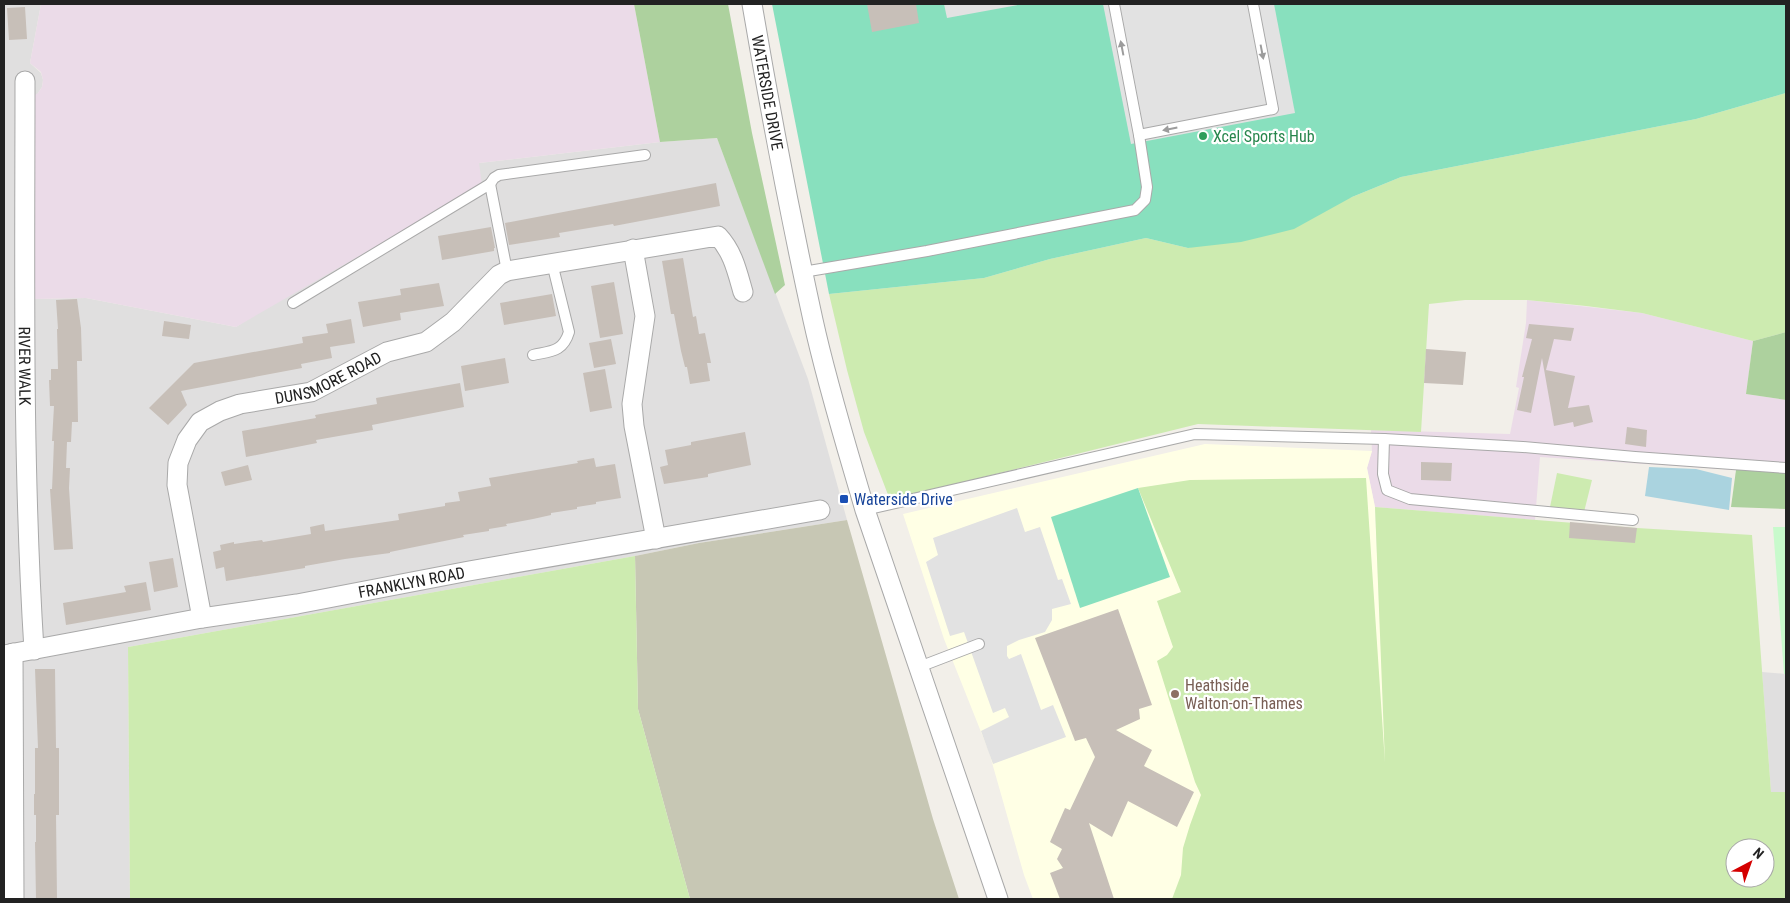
<svg xmlns="http://www.w3.org/2000/svg" width="1790" height="903" viewBox="0 0 1790 903" font-family="'Roboto Condensed',sans-serif">
<style>
.residential{fill:#e0dfdf}
.industrial{fill:#ebdbe8}
.education{fill:#ffffe5}
.construction{fill:#c7c7b4}
.grass{fill:#cdebb0;fill-rule:evenodd}
.forest{fill:#add19e}
.park{fill:#c8facc}
.pitch{fill:#88e0be}
.parking{fill:#e2e2e2}
.water{fill:#aad3df}
.building{fill:#c7bfb8}
.lines{fill:none;stroke-linecap:round;stroke-linejoin:round}
.lane-casing{stroke:#a9a9a9;stroke-width:12}
.street-casing{stroke:#a9a9a9;stroke-width:21}
.lane{stroke:#fff;stroke-width:10}
.street{stroke:#fff;stroke-width:19}
.oneway{fill:#9c9c9c}
.leisure-dot{fill:#2e9e5b;stroke:#fff;stroke-width:2}
.transit-dot{fill:#1a4fb4;stroke:#fff;stroke-width:2}
.education-dot{fill:#8d6e63;stroke:#fff;stroke-width:2}
.labels{text-anchor:middle;stroke-width:4.5;stroke-linejoin:round;paint-order:stroke}
.street-label{font-size:16px;fill:#222;stroke:#fff}
.leisure-label{font-size:16px;fill:#27864d;stroke:#fff;text-anchor:start}
.transit-label{font-size:16px;fill:#164399;stroke:#fff;text-anchor:start}
.education-label{font-size:16px;fill:#785e54;stroke:#fff;text-anchor:start}
</style>
<rect width="100%" height="100%" fill="#f2efe9"/>
<g class="residential">
<path d="M4,4h37l-11,59 11,10 2,7 -1,7 -4,6 -4,206 52,-1 150,29 243,-164 181,-21 57,-4 91,241 39,141 -148,23 -64,13 -507,91 2,252h-126z"/>
<path d="M1762,672l24,2v118h-15z"/>
</g>
<g class="industrial">
<path d="M41,4h593l26,138 -181,21 3,22 -246,142 -150,-29 -52,1 -2,-202 6,-4 4,-6 1,-7 -2,-8 -11,-9z"/>
<path d="M1527,300l115,13 111,28 -7,53 40,6v70h-51l-195,-13 -5,63 -160,-13 -8,-39 5,-17 -1,-21 139,4 9,-46 -3,-1 10,-64z"/>
</g>
<path class="education" d="M1205,444l167,7 -5,17 8,39 12,284 93,108h-447l-9,-24 -35,-123 -45,-113 -41,-125z"/>
<path class="construction" d="M847,520l86,299 26,80h-269l-52,-190 -3,-153 64,-13z"/>
<g class="grass">
<path d="M1786,93v239l-33,9 -111,-28 -56,-7 -59,-6h-62l-36,4 -8,128 -223,-8 -308,76 -26,-68 -17,-62 -18,-76 155,-16 66,-19 96,-21 42,10 164,-51 49,-20 295,-58z"/>
<path d="M1557,473l35,7 -8,32 -34,-5z"/>
<path d="M1366,478l19,285 -10,-256 262,21 115,7 19,257h15v107h-614l9,-24 2,-27 7,-23 11,-30 -6,-13 -38,-121 10,-6 6,-8 -16,-46 24,-9 -43,-104 52,-8zM1735,848h30v30h-30z"/>
<path d="M635,556l3,153 52,190h-560l-2,-252z"/>
</g>
<g class="forest">
<path d="M634,4h94l24,129 33,152 -10,9 -58,-156 -57,4z"/>
<path d="M1786,332v68l-40,-6 7,-53z"/>
<path d="M1736,470h50v39l-55,-2z"/>
</g>
<path class="park" d="M1773,527h13v147h-2z"/>
<g class="pitch">
<path d="M772,4h1014v89l-90,26 -295,58 -49,20 -58,32 -53,13 -53,6 -42,-10 -96,21 -66,19 -155,16z"/>
<path d="M1138,488l32,89 -90,31 -29,-91z"/>
</g>
<g class="parking">
<path d="M944,4h79l-76,14z"/>
<path d="M1103,4h171l21,109 -164,31z"/>
<path d="M1017,508l8,24 15,-5 18,53 4,-1 9,25 -19,5v11l-7,12 -26,8 -12,6v10l2,3 12,-5 20,56 12,-5 13,32 -73,27 -12,-33 28,-14 -4,-9 -12,5 -29,-81 -14,4 -24,-74 12,-7 -5,-17z"/>
</g>
<path class="water" d="M1649,467l47,2 36,9 -3,32 -84,-14z"/>
<g class="building">
<path d="M867,4h49l3,19 -47,9z"/>
<path d="M25,7l2,32 -18,1 -2,-32z"/>
<path d="M716,183l4,23 -106,20 -1,-2 -54,9 1,4 -51,8 -4,-22z"/>
<path d="M491,227l4,21h-1v3l-52,9 -4,-24z"/>
<path d="M683,258l10,59 3,-1 3,18 6,-1 6,30h-4l3,18 -20,3 -3,-17h-2l-4,-16 -7,-37h-3l-9,-53z"/>
<path d="M614,282l9,52 -23,4 -9,-52z"/>
<path d="M439,283l5,23 -44,7 1,7 -38,7 -5,-25 43,-7 -1,-6z"/>
<path d="M552,294l4,22 -52,9 -4,-22z"/>
<path d="M77,299l4,29 1,33h-5l1,61h-6l-1,20h-4l-1,26h4l-1,20 4,61 -19,1 -4,-61h2l1,-22 1,-26h-2l2,-35h-4l-1,-26h2v-11h7l-1,-40h1l-2,-29z"/>
<path d="M351,319l4,24 -25,4 2,11 -31,6 1,4 -121,23 6,14 -19,20 -19,-17 45,-45 109,-20 -1,-6 26,-4 -2,-9z"/>
<path d="M164,321l27,4 -2,14 -27,-3z"/>
<path d="M1529,324l45,4 -3,13 -17,-2 -8,31 29,6 -7,32 21,-3 4,17 -19,5 -1,-5 -19,4 -12,-68 -11,55 -14,-3 7,-33h-2l10,-38 -6,-1z"/>
<path d="M611,339l5,25 -22,4 -5,-25z"/>
<path d="M1426,349l40,3 -3,33 -39,-2z"/>
<path d="M505,358l4,25 -44,8 -4,-25z"/>
<path d="M605,369l7,39 -22,4 -7,-39z"/>
<path d="M460,383l4,24 -92,18 1,5 -57,10 1,3 -71,14 -4,-26 74,-13 -1,-3 62,-11 -1,-6z"/>
<path d="M1627,427l20,3 -1,17 -21,-3z"/>
<path d="M745,432l6,33 -43,9v3l-44,7 -4,-17 8,-2 -3,-15 26,-5v-3z"/>
<path d="M594,458l2,9 19,-3 6,34 -25,4v2l-19,3v2l-26,4v2l-18,4 -27,5 1,2 -18,3v2l-26,4 1,2 -74,15v1l-45,6 -40,7v2l-79,13 -2,-14 -8,2 -3,-17 8,-2 -1,-5 14,-3v2l28,-4 1,2 48,-8 -1,-7 14,-3 1,7 74,-11 -1,-6 47,-8v-3l15,-2 -2,-9 33,-6 -2,-8 89,-15 -1,-2z"/>
<path d="M1421,462l31,1 -1,18 -30,-1z"/>
<path d="M248,465l4,15 -27,6 -4,-14z"/>
<path d="M1570,522l67,6 -2,15 -66,-5z"/>
<path d="M173,558l5,29 -24,5 -5,-30z"/>
<path d="M146,582l5,28 -85,15 -3,-22 63,-11 -2,-6z"/>
<path d="M1118,609l34,96 -13,4 1,10 -24,11 36,20 -8,16 50,26 -17,35 -49,-26 -16,36 -23,-14 25,76h-54l-10,-26 13,-5 -6,-9 5,-10 -12,-7 15,-34 5,2 25,-53 -9,-19 -11,3 -40,-103z"/>
<path d="M35,669h20l1,79h3v67h-3l1,84h-21l-1,-57h1v-27h-2v-21h1v-46h3z"/>
</g>
<g class="lines">
<defs>
<g id="lane">
<path d="M1114,4l25,131 134,-26 -20,-105"/>
<path d="M490,184l4,-6 5,-3 146,-20"/>
<path d="M803,272l124,-21 208,-41 10,-10 2,-13 -8,-52"/>
<path d="M293,303l197,-119 17,87"/>
<path d="M533,355c18,-4 30,-3 36,-23l-17,-69"/>
<path d="M1384,439l-1,35 4,16 23,9 223,21"/>
<path d="M865,510l330,-76 189,5 139,8 112,10 151,11"/>
<path d="M919,667l60,-23"/>
</g>
<g id="street">
<path id="s1" d="M752,4c18,106 38,211 61,316 14,64 34,128 52,190l133,389"/>
<path id="s2" d="M25,81c0,190 -3,379 9,569"/>
<path d="M633,249l12,67 -13,88 2,22 22,113"/>
<path id="s3" d="M202,618l-25,-133 1,-22 9,-23 13,-18 20,-11 20,-7 71,-12 76,-40 39,-10 27,-20 46,-47 8,-4 211,-35c15,16 19,35 25,56"/>
<path d="M13,653l1,246"/>
<path id="s4" d="M4,655l198,-37 95,-14 172,-33 351,-61"/>
</g>
</defs>
<use href="#lane" class="lane-casing"/>
<use href="#street" class="street-casing"/>
<use href="#lane" class="lane"/>
<use href="#street" class="street"/>
</g>
<defs><path id="oneway-solid" d="M-6-.8H1V-3.2L6.5 0L1 3.2V.8H-6Z" transform="scale(1.25)"/></defs>
<g class="oneway">
<use href="#oneway-solid" transform="translate(1122 48) rotate(-101)"/>
<use href="#oneway-solid" transform="translate(1262 52) rotate(79)"/>
<use href="#oneway-solid" transform="translate(1170 129) rotate(169)"/>
</g>
<circle class="leisure-dot" cx="1203" cy="136" r="5"/>
<rect class="transit-dot" x="839" y="494" width="10" height="10" rx="2.5"/>
<circle class="education-dot" cx="1175" cy="694" r="5"/>
<g class="labels">
<g class="street-label">
<text dy="6" stroke="none"><textPath href="#s1" startOffset="90">WATERSIDE DRIVE</textPath></text>
<text dy="6" stroke="none"><textPath href="#s2" startOffset="285">RIVER WALK</textPath></text>
<text dy="6" stroke="none"><textPath href="#s3" startOffset="341">DUNSMORE ROAD</textPath></text>
<text dy="6" stroke="none"><textPath href="#s4" startOffset="414">FRANKLYN ROAD</textPath></text>
</g>
<g class="leisure-label">
<text x="1213" y="142">Xcel Sports Hub</text>
</g>
<g class="transit-label">
<text x="854" y="505">Waterside Drive</text>
</g>
<g class="education-label">
<text x="1185" y="691">Heathside<tspan x="1185" dy="18">Walton-on-Thames</tspan></text>
</g>
</g>
<rect width="1790" height="903" fill="none" stroke="#222222" stroke-width="10"/>
<g transform="translate(1750 863) rotate(41)"><circle r="24" fill="#ffffff" stroke="#a7a7a7"/>
<path d="M0-4L9 19L0 12L-9 19Z" fill="#d40000"/>
<text y="-8" font-size="14" font-weight="bold" text-anchor="middle" fill="#222222">N</text>
</g>
</svg>
